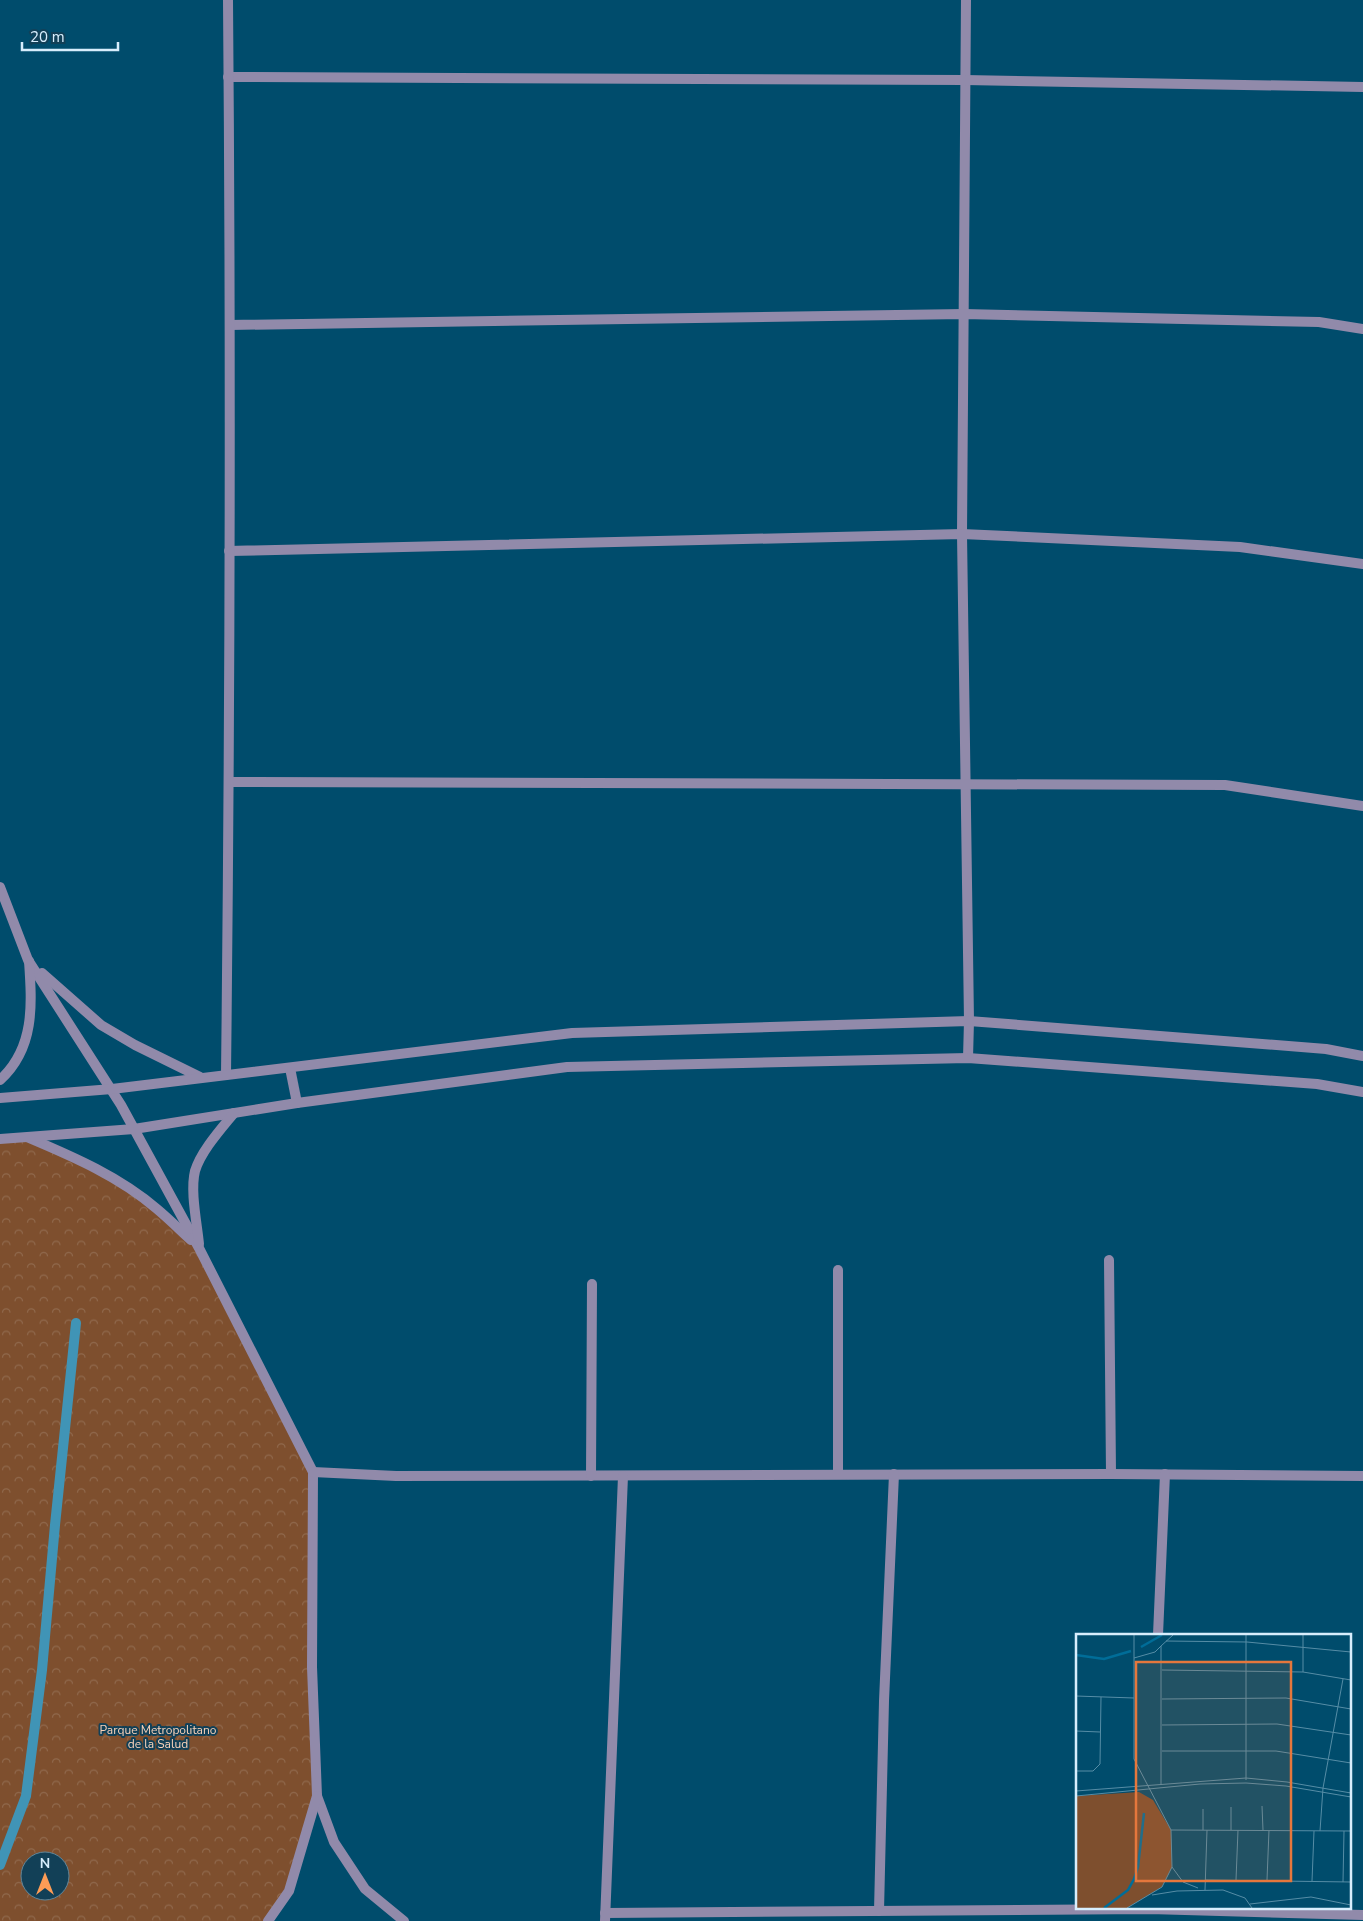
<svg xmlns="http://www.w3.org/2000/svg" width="1363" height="1921" viewBox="0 0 1363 1921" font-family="'Nunito Sans',sans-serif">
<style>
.forest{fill:url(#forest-crowns);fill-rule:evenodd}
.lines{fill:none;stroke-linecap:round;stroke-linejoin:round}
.stream{stroke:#4094b6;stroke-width:10}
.minor{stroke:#918aaa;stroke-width:10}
.labels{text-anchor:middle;stroke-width:4;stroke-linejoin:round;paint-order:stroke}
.park-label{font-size:12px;fill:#fad3ba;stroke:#124057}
.inset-river{fill:none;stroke:#006d98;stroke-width:2.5}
.inset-road{fill:none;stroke:#568da6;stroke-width:1}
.view{fill:#e5773c;fill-opacity:0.15;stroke:#e5773c;stroke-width:2.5}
.inset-edge{fill:none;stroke:#d7eefd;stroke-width:2.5}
</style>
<defs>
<pattern id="forest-crowns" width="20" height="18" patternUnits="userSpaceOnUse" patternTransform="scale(1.25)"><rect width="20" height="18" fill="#7e4f2e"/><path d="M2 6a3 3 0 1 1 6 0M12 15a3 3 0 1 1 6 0" fill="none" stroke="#90694d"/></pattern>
</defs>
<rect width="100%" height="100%" fill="#004c6c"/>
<path class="forest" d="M27,1137l94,46 78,65 114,224 4,324 -28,95 -21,30h-268v-782zM30,1861h30v30h-30z"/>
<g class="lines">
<path class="stream" d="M0,1865l26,-69 16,-126 13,-145 21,-202"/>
<g class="minor">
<path d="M966,0l-4,534 7,487 -1,37"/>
<path d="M228,77l737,3 398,7"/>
<path d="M230,325l734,-11 355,8 44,7"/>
<path d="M229,551l733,-17 278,13 123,17"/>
<path d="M229,782l996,3 138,21"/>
<path d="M0,887l28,73 93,145 78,143 114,224 -1,195 5,129 17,46 31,47 39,32"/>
<path d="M42,973l59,52 34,20 65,32"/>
<path d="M290,1068l7,35"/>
<path d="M226,1075c4,-358 5,-717 2,-1075"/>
<path d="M0,1080c35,-32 32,-75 29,-119"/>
<path d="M0,1098l112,-9 460,-56 397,-12 357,28 37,7"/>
<path d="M29,1138c45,19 91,39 128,71 12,10 23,21 34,31"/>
<path d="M0,1139l134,-10 163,-26 270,-36 401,-9 349,26 46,8"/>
<path d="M199,1244c-2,-21 -9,-53 -4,-73 6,-20 26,-42 39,-58"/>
<path d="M1109,1260l2,214"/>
<path d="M838,1270v204"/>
<path d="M313,1472l83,4 715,-2 252,2"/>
<path d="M591,1476l1,-192"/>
<path d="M1158,1635l7,-161"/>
<path d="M879,1911l5,-210 10,-227"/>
<path d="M605,1913l545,-4 213,6"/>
<path d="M268,1921l21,-30 28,-95"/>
<path d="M605,1921l18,-445"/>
</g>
</g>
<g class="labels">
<g class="park-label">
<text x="158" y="1734">Parque Metropolitano<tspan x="158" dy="14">de la Salud</tspan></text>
</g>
</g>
<g transform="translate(1076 1634)">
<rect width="275" height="275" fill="#004c6c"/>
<path d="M63,158l14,8 18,30 1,37 -10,20 -35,21h-51v-112z" fill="#7e4f2e"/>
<path class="inset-river" d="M65,13l21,-12M0,21l28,4 27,-8M28,274l24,-18 6,-11 4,-12 6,-54"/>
<path class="inset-road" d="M170,1v145M90,7l81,1 104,10M58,24l21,-6 6,-6M86,36l141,2 48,8M227,38v-37M0,62l58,2M86,65l124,-1 65,11M86,91l115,-1 74,11M0,97l24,1M86,117h114l75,12M0,137h17l7,-7 1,-67M85,151v-139l12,-11M0,157l170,-13 41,4 64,11M0,162l124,-12 46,-1 40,3 65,11M186,172l1,24M155,173v23M95,196l180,1M127,196v-21M244,197l3,-43 20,-109M96,233l11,15 15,6M129,246l146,2M160,246l2,-50M191,246l2,-50M236,247l2,-50M267,248l1,-51M129,256l2,-60M76,261l25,-4 46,-1 22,8 7,10M174,270l61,-7 40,8M51,274l35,-21 10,-20 -1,-37 -37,-71v-124"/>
<path class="view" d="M60,28h155v219h-155z"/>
<rect width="275" height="275" class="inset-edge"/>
</g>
<g transform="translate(45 1876)"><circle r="24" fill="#124057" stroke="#618699"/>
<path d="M0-4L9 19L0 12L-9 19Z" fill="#fd9c56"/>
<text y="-8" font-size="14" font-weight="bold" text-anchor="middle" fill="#d7eefd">N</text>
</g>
<path d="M22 42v8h96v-8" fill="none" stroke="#d7eefd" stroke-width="2.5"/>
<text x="30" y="42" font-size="15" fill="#d7eefd" stroke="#124057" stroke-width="4" paint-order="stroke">20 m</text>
</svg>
